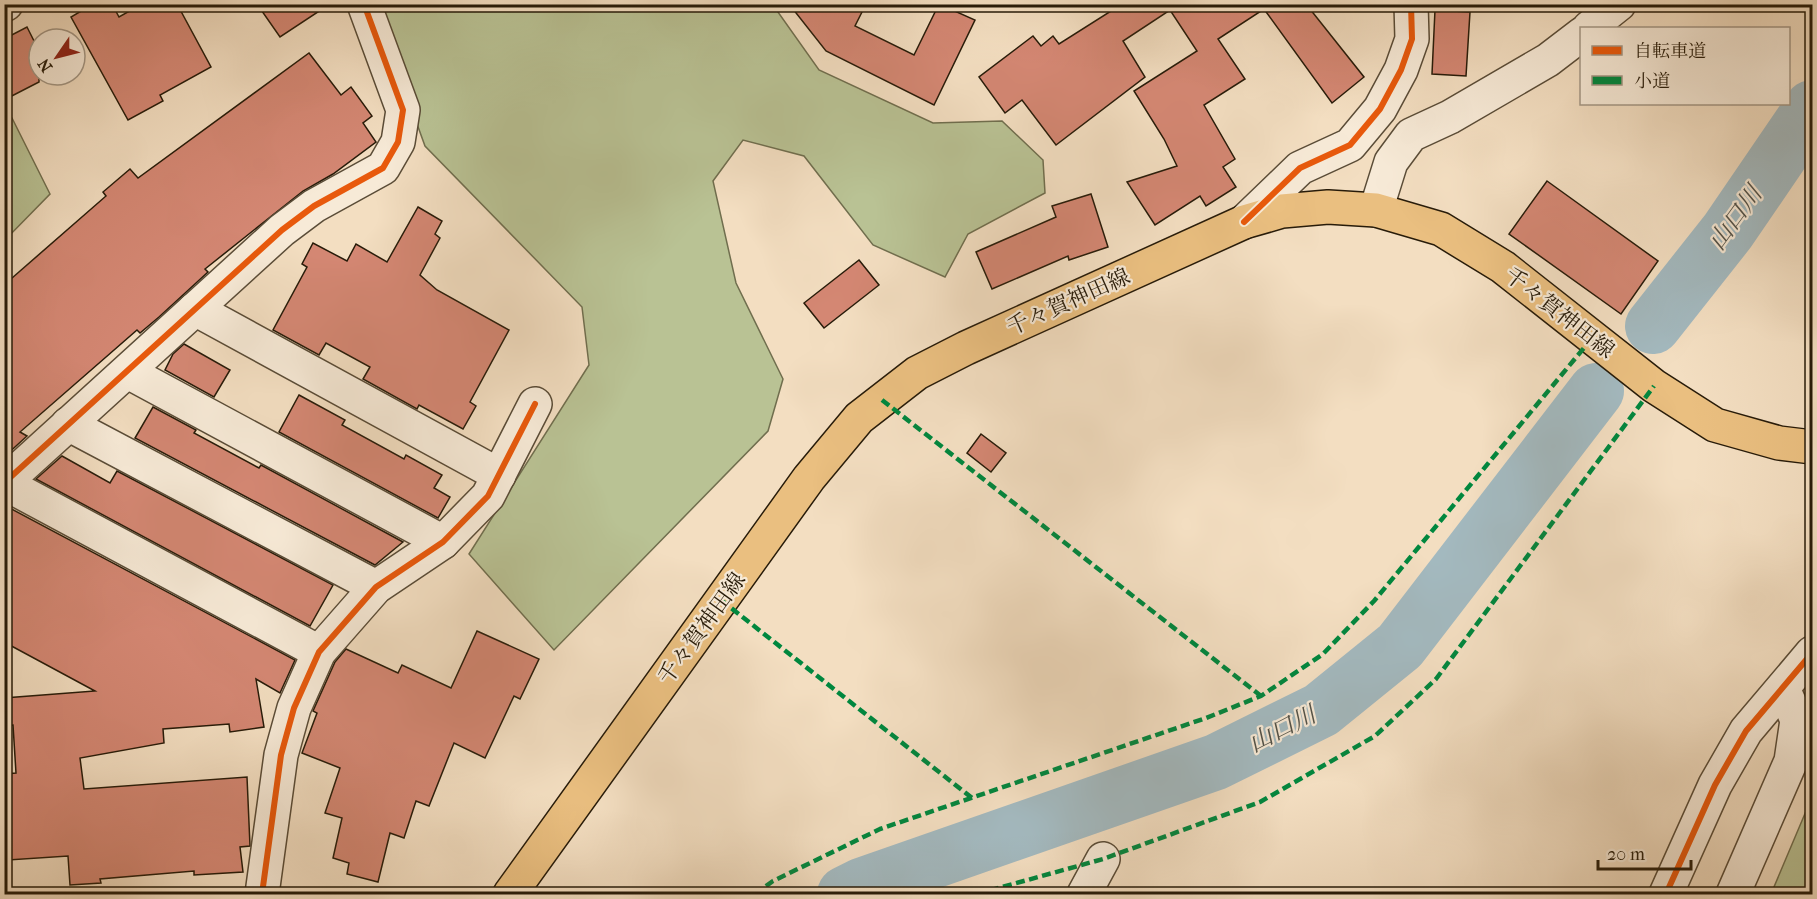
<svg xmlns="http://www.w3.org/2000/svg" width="1817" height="899" viewBox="0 0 1817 899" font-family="'IM FELL French Canon','Noto Serif JP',serif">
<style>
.green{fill:#b9c294;stroke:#706e4e;stroke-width:1.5}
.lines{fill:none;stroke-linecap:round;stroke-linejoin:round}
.river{stroke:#a3b9bf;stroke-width:56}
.building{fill:#d48773;stroke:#271b09;stroke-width:1.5}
.minor-casing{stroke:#5a4c37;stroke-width:36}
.major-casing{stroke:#271b09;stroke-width:36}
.minor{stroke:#f7ead7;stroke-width:33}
.major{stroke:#eabf80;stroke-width:33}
.quiet{stroke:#00873e;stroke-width:4.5;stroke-dasharray:9 4.5;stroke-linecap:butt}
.cycleway-casing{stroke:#f7ead7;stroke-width:10}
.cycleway{stroke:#e8590c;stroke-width:6}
.labels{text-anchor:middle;stroke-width:4.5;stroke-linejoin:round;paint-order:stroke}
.street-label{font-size:22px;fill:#271b09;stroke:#f7ead7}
.water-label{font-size:24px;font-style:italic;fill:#525249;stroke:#f7ead7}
</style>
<rect width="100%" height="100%" fill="#f3dec1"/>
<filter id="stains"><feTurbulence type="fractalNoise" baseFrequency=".00333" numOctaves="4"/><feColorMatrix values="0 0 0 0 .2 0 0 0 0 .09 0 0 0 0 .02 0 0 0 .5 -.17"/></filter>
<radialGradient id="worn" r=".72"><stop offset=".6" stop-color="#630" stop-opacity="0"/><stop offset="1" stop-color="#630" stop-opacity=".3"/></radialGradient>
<g class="green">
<path d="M374,5h399l46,65 114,53 69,-2 41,39 2,33 -77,41 -23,43 -72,-32 -69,-89 -61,-16 -30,41 23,102 47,96 -15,52 -214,219 -85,-96 120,-189 -7,-58 -157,-161z"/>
<path d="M12,118l38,76 -45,46v-121z"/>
<path d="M1812,797v97h-41z"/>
</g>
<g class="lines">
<g class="river">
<path d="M1653,326l75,-95 84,-123"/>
<path d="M845,894l16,-8 355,-124 105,-52 79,-64 196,-255"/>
</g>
</g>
<g class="building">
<path d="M93,4h19l7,13 23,-13h35l34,63 -51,28 3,6 -35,19 -57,-103z"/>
<path d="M257,4h73l-50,33z"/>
<path d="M789,4h77l-11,22 59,29 25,-51 36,16 -41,85 -108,-54z"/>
<path d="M1122,4h184l58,73 -32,26 -68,-94 -46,30 27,40 -41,26 31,54 -12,8 13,20 -30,19 -6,-10 -45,29 -28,-43 50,-16 -13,-27 -30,-48 63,-40 -27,-41 -47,31 22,36 -89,68 -34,-45 -17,13 -26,-36 54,-41 8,10 12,-10 6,8z"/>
<path d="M1435,10l35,2 -4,64 -34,-2z"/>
<path d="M27,27l12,24v31l-35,18v-61z"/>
<path d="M309,53l32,42 10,-8 21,29 -9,7 13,19 -43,32 -30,17 -98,78 3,3 -49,45 -19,16 -3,-3 -117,102 7,4 -23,21v-172l102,-89 -3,-4 27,-23 8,9z"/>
<path d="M1547,181l111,80 -37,53 -112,-80z"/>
<path d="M1091,194l17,53 -39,13 -1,-4 -76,33 -16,-37 80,-35 -4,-11z"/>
<path d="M418,207l24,14 -7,13 5,4 -20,37 17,15 72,40 -39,72 6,4 -13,23 -44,-24 -2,4 -54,-30 7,-12 -44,-24 -7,12 -46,-25 34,-63 -5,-3 11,-21 34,18 9,-17 31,18z"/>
<path d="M859,260l20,25 -55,43 -20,-25z"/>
<path d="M184,344l46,26 -16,27 -49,-27 8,-16z"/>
<path d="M299,395l46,25 -3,5 62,34 2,-4 36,20 -8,13 16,9 -12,21 -159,-86z"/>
<path d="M153,407l43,23 -2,3 65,35 2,-3 142,77 -28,23 -240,-127z"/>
<path d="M981,434l25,19 -15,19 -24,-19z"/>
<path d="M62,456l48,27 7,-12 216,114 -23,41 -274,-147z"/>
<path d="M4,505l291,155 -15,33 -24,-14 8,48 -34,5 -1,-8 -66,5 1,14 -84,15 4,31 163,-12 3,69 -10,1 3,25 -49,3v-4l-94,8 1,4 -31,2 -2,-29 -60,4 -4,-86 12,-1 -3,-48 -9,1v-28l91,-7 -91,-49z"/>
<path d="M477,631l62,28 -19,40 -6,-3 -29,62 -31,-15 -25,63 -13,-5 -12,37 -14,-5 -12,49 -31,-8 2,-11 -16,-5 9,-40 -17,-5 15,-45 -38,-15 15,-40 -4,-2 22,-49 11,-13 52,24 4,-8 49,23z"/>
</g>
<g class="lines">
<defs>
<g id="minor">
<path d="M4,5l2,-1"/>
<path d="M1589,28l30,-24"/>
<path d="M1376,210l15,-48 20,-27 39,-18 98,-57 34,-26"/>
<path d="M1244,222l56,-54 50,-23 30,-36 21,-39 11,-31 -1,-35"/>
<path d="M195,309l304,166"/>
<path d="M128,372l315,170"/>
<path d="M68,424l308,163"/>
<path d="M4,483l278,-253 32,-24 69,-38 15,-26 5,-32 -39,-106"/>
<path d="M4,483l315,169"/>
<path d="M262,894l19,-139 13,-47 25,-56 57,-65 67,-45 45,-46 47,-92"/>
<path d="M1084,894l19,-35"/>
<path d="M1666,894l49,-109 31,-54 66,-78"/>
<path d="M1733,894l58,-133 6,-41 -14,-32"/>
</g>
<path id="major" d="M510,894l299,-416 50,-60 58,-45 49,-25 278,-126 38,-11 46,-4 48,3 65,19 62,38 151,119 61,39 64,18 33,4"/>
</defs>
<use href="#minor" class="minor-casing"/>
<use href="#major" class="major-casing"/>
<use href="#minor" class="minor"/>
<use href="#major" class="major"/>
<g class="quiet">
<path d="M882,400l379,296"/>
<path d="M721,600l251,198"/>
<path d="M755,894l18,-13 107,-52 326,-111 55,-22 62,-42 51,-53 219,-264"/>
<path d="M977,894l126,-35 157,-57 115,-66 61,-57 218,-293"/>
</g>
<defs>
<g id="cycleway">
<path d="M1244,222l56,-54 50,-23 30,-36 21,-39 11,-31 -1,-35"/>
<path d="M4,483l278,-253 32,-24 69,-38 15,-26 5,-32 -39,-106"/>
<path d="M262,894l19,-139 13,-47 25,-56 57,-65 67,-45 45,-46 47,-92"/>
<path d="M1666,894l49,-109 31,-54 66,-78"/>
</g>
</defs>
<use href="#cycleway" class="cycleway-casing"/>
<use href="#cycleway" class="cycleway"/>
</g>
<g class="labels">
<g class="street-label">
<text transform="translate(1068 301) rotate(-24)" y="8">千々賀神田線</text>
<text transform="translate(1560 312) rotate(38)" y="8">千々賀神田線</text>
<text transform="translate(701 628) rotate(-54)" y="8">千々賀神田線</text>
</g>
<g class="water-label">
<text transform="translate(1735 218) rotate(-54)" y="8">山口川</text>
<text transform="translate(1282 729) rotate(-27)" y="8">山口川</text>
</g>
</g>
<rect width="1817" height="899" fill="none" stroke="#f3dec1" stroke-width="24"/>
<rect x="6" y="6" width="1805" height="887" fill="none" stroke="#271b09" stroke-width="3"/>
<rect x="12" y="12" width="1793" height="875" fill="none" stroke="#271b09" stroke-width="1.5"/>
<rect x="1580" y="27" width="210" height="78" fill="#f7ead7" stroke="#a49785" stroke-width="1.5"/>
<rect x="1592" y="46" width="30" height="9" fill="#e8590c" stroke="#a49785" stroke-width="1.5"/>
<text x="1634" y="57" font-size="18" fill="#271b09">自転車道</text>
<rect x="1592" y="76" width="30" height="9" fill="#00873e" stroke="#a49785" stroke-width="1.5"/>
<text x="1634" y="87" font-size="18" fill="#271b09">小道</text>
<g transform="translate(57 57) rotate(235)"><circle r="28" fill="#f7ead7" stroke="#a49785" stroke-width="1.5"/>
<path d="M0-4.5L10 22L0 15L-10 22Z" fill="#8f2418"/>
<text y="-9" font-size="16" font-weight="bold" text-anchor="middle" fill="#271b09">N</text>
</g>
<path d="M1598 860v9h93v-9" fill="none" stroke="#271b09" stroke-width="3"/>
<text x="1607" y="860" font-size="18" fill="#271b09" stroke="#f7ead7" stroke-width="4.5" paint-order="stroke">20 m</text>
<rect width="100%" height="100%" filter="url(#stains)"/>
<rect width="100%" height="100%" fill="url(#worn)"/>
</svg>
